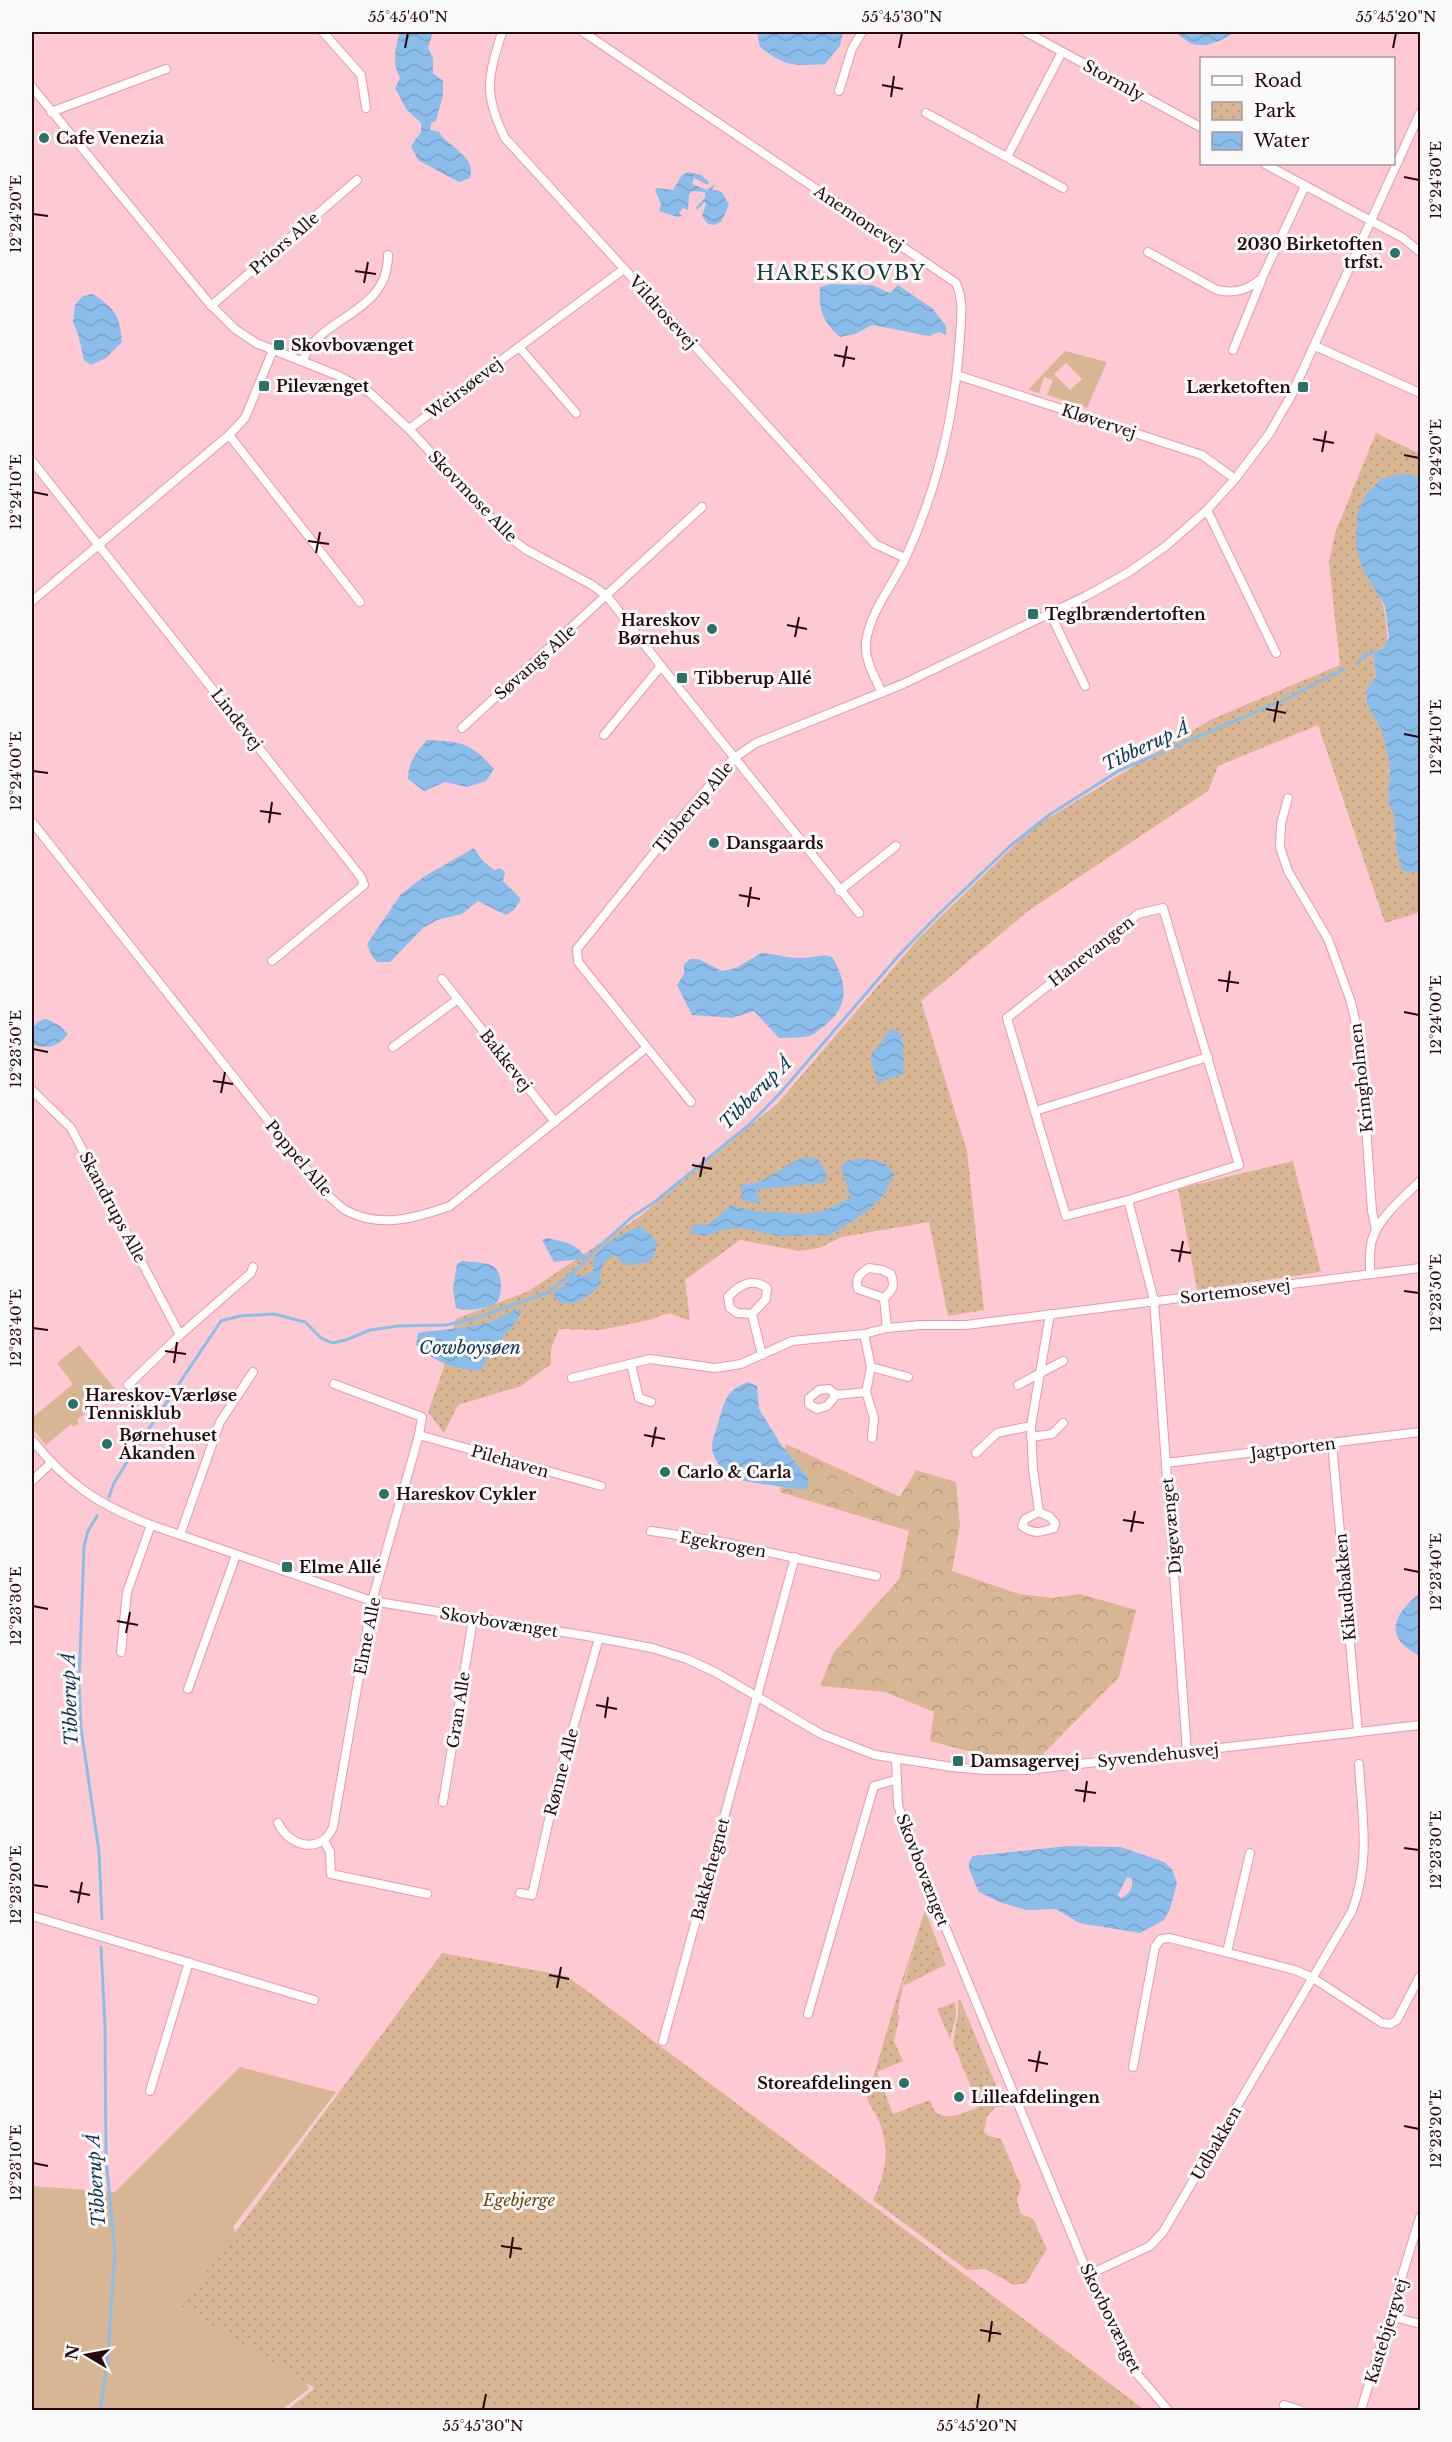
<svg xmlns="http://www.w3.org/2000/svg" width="1452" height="2442" viewBox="0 0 1452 2442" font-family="'Libre Baskerville',serif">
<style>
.green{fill:#d8b694;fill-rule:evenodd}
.forest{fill:url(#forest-crowns)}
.park{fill:url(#park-dots)}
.water{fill:url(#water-waves);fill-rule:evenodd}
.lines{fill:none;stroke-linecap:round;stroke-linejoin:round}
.stream{stroke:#8abdea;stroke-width:3}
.minor-casing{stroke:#eb96a9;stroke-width:10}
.minor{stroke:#fff;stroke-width:8}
.ticks{fill:none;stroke:#270811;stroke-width:2}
.poi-dot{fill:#297169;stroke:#fafafa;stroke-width:2}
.labels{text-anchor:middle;stroke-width:6;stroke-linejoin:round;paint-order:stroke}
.street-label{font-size:16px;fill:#270811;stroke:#fafafa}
.poi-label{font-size:16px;font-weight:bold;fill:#270811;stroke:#fafafa;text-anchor:start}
.park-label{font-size:16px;font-style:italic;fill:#704308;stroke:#fafafa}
.water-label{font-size:18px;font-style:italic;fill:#0e3553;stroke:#fafafa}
.quarter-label{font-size:20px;letter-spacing:1.5px;fill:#173935;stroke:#fafafa}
.neatline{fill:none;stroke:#270811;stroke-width:2}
.ticks-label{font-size:15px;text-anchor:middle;fill:#270811}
</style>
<defs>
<pattern id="forest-crowns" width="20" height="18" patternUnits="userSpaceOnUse" patternTransform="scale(1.5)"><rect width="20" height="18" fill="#d8b694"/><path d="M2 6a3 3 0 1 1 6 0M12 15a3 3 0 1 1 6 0" fill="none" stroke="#b99b7f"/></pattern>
<pattern id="park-dots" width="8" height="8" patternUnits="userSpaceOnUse" patternTransform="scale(1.5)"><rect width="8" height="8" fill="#d8b694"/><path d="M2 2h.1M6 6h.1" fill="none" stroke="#b99b7f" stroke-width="1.8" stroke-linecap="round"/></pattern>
<pattern id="water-waves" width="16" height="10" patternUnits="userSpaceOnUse" patternTransform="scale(1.5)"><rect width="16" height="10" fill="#8abdea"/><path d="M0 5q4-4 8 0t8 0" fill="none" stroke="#77a1c8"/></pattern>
</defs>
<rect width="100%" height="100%" fill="#ffc9d4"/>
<g class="green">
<path d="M1065,351l42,11 -20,46 -40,-13 6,-15 -9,-3 -5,16 -11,-3zM1066,363l16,16 -12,11 -16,-16z"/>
<path d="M79,1345l36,44 -38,31 2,3 -5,4 -3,-3 -25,21 -14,-17v-10l41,-34 -16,-21z"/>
<path d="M240,2067l96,25 -103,135 76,162 -28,21h-249v-224l83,6z"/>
</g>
<g class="forest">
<path d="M786,1444l114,53 16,-27 40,12 4,43 -8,46 67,23 33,4 28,-4 56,16 -17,67 -77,78 -63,-1 -49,-13 4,-29 -49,-20 -65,-6 14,-34 65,-73 10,-48 -129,-39z"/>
<path d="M925,1910l21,55 -5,2 -18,-45 -21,64 -2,1z"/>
<path d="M960,1999l36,86 -2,8 -5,-3v-9l-31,-80z"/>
</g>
<g class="park">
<path d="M1376,433l44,21v23l-18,-3 -39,96c13,21 21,28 23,53 2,17 4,23 -13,32l3,21 -10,15 1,13 15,27 8,35 -2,35 6,16 3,36 5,17 18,3v39l-35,11 -67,-198 -100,41 -10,25 -180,120 -107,90 46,150 17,159 -36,6 -19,-94 -87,15 -23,11 -20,3 -59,-11 -55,40 5,41 -20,-8 -25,8 -45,9 -41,-1 -8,20v15l-30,22 -63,19 -14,28 -16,-21 15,-42 13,-51 73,-28 110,-74 139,-114 141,-165 113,-110 178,-108 130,-55 -11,-102 6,-30z"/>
<path d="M1293,1161l28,111 -124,18 -19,-101z"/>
<path d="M923,1921l18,46 -38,19 -6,29h3l-6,26 9,20 -26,11 16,42 37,-14c1,3 3,10 7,13 13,11 46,-9 60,-15l8,9h-10l-8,10 -3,15 5,4 12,3 20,47 -4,15 4,13 12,5 14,30 -21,34 -12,2 -29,-16 -18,1 -94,-70c13,-28 18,-51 5,-81 -3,-8 -8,-12 -11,-21l33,-111 3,-1z"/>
<path d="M442,1953l125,23 578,434h-858l28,-22 -134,-82z"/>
<path d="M958,2001l31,80v9l5,3 -17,9 -24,-59 5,-28z"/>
<path d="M955,2002l1,14 -6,23 -13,-30z"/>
</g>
<g class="water">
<path d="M400,32h33l-5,16 5,10v15l10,8v14l-7,26 -5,2 -1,7 9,2c9,15 38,24 31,46l-11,4 -41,-22 -7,-14 10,-14v-9l-15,-14 -11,-21 5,-10c-8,-15 -5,-31 0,-46z"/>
<path d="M757,32h86l-3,14 -15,18c-32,2 -39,3 -65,-17z"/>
<path d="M1177,32h57c-19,14 -41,21 -57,0z"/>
<path d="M688,172l13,3 8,7 -1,3 -14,-7 -2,6 15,6 8,-6 -3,7 4,-1 6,2 7,13 -8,17 -7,3 -6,-1 -6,-8 4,-12 -1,-2 -8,8 -1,-3 9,-9v-6l-13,-1 -3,4 -1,15 -5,-2 -4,5 3,3 -5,1 -18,-6 2,-7 -6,-14 2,-2 16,2 9,-15z"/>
<path d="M831,284l41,1 18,8 8,-8 35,24 13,17v9l-7,-3 -10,4 -57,-11 -17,9 -15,3c-17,-15 -22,-28 -20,-50z"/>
<path d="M93,294c22,15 27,21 29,48l-16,16 -15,7 -7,-5 -6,-26 -5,-12 2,-17 8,-9z"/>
<path d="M1402,474l18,3v396l-18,-2 -5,-18 -3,-36 -6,-16 2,-35 -8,-35 -15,-27 -1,-13 10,-15 -3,-21 9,-5 7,-12 -4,-32 -22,-36 -7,-24 1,-31 9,-21 15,-15z"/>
<path d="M427,740c36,2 43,2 67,29l-8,12 -19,6 -22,-5 -21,9 -16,-12c0,-17 8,-26 19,-39z"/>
<path d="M474,848l8,12 12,10 6,-2 5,4 -2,9 18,18 -7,11 -8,5 -28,-14 -16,13 -25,6 -14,8 -33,34h-13l-5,-6 -5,-12 34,-50 24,-18z"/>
<path d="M761,953c14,1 27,5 38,5 13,1 21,-5 33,-1 16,27 18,50 -9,70 -4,2 -7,6 -11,8 -10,4 -23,2 -33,3l-25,-27 -22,7 -40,-3 -15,-30 7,-11v-10l6,-5h8l24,12 14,-3z"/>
<path d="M47,1019l13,7 8,8c-10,13 -20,15 -34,11 -2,-13 -2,-25 13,-26z"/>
<path d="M891,1028l8,4 4,10 1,31 -26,10 -8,-26z"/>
<path d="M807,1157l11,2 9,16 -1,7 -65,7 -6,4 7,8 -8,2 -12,-3 -1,-15 19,-3 35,-21z"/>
<path d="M861,1158c14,3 26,2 33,16l-9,19 -10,11 -16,13 -29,18 -51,1 -37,-8 -17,1 -19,7 -16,-3 3,-8 16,-1 22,-19 23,6 52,3 20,-4 25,-13 -9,-25 1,-9z"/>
<path d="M640,1227c16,10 23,18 9,35l-25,3 -9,-10c-12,6 -17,15 -14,28 -5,10 -29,26 -42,19 0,-1 -5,-7 -6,-8l14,-12 5,-8c8,4 14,2 21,-3 0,-4 -1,-7 0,-10 2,-13 35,-32 47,-34z"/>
<path d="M548,1238c20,5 28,5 39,21l-2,3 -4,-3 -27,3 -12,-22z"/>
<path d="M462,1261c9,1 21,1 29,4 12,4 12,29 6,37 -6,7 -34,10 -41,6l-3,-19 4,-25z"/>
<path d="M515,1309l6,3 -5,10 -23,27 -12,21c-21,2 -51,-10 -65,-25l2,-12c30,-5 72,-4 97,-24z"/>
<path d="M748,1382l9,4 2,23 21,34 28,35 1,7 -5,5c-17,-4 -67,-7 -77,-15 -6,-5 -15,-20 -15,-28 0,-9 5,-19 7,-27 7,-22 7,-29 29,-38z"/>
<path d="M1420,1593v63c-37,-18 -28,-41 0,-63z"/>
<path d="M1068,1846l53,1 43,15 8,7 5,14 -7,26 -6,11 -24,13 -61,-10 -23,-14 -30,1 -27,-8 -20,-10 -10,-23v-7l4,-6zM1127,1877l5,2c1,10 -3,15 -11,19l-3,-3z"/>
</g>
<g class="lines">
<g class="stream">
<path d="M1357,663l9,-9 20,-4"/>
<path d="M109,1497l5,-14 18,-29 89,-133 19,-5 34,-2 31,8 16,16 11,5 14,-3 24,-10 29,-4 47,-1 30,-7 71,-25 32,-25 16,-18 37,-33 24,-16 94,-77 32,-33 118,-137 41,-42 69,-66 39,-31 71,-45 166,-71 58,-30"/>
<path d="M97,1516l-9,15 -4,15 -5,138 2,44 18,124 3,67"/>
<path d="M100,2410l7,-44 8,-115 -9,-92 -1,-133 -4,-79"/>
</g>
<defs>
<g id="minor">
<path d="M323,32l38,43 5,33"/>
<path d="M502,32c-14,45 -19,62 3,106l370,406 30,14"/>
<path d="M583,32l373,251c8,18 5,35 4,54 -5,76 -23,153 -55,222 -13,27 -35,53 -39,83 -2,18 9,35 16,51"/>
<path d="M1026,32l176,96"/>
<path d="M32,87l177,216 26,26 21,14 83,33 31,17 39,36 100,108 16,12 67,36 15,11 54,70 198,247"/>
<path d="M839,91l13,-42 10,-17"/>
<path d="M51,112l115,-43"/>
<path d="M926,113l137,75"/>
<path d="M1007,157l55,-105"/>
<path d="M1265,164l138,74 17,14"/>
<path d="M1148,252l69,38c18,4 31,0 45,-12l43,-92"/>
<path d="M211,306l146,-126"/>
<path d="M1315,346l105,47"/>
<path d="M519,347l57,66"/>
<path d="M1233,350l29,-71"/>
<path d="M303,360c17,-45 85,-45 85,-105"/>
<path d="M957,375l245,80 33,24"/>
<path d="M409,429l215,-160"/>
<path d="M229,435l131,167"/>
<path d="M32,461l329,416 3,8 -92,76"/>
<path d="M1207,510l69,143"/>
<path d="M32,601l197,-166 16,-17 28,-68"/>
<path d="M1050,613l35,73"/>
<path d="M462,728l240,-221"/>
<path d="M604,735l57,-69"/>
<path d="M1288,798l-7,26 -1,23 8,24 40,68 23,63 9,40 12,169 4,19"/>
<path d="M32,822l292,369c6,6 14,14 21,19 35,19 71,8 105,-4l196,-158"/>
<path d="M839,891l57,-45"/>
<path d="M442,979l113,143"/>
<path d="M393,1047l65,-48"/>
<path d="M32,1090l39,38 109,207"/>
<path d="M691,1102l-113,-140 -1,-13 113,-141 44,-50 22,-15 147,-59 183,-88 43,-24 37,-26 41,-36 28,-31 34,-45 22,-38 129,-283"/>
<path d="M1035,1111l173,-54"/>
<path d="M1128,1200l111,-35 -76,-257 -25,6 -131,104 59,198 62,-16 26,100 33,452"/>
<path d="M1370,1274c0,-11 -1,-23 2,-34 7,-23 32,-43 48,-59"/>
<path d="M884,1298c9,-8 11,-12 7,-24l-9,-4 -13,-2c-10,6 -14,10 -11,21l26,9 3,30"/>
<path d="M752,1314l14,-15 1,-11c-15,-11 -28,-3 -39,9l2,11 7,5 15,1 10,41"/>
<path d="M864,1334l7,33 -5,25 8,26 -2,20"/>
<path d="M631,1364l8,34 12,4"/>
<path d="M871,1367l37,10"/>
<path d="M572,1378l78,-19 65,9 26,-4 51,-23 72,-7 23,-6 34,-3h45l454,-57"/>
<path d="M128,1385l52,-50 71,-62 2,-6"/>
<path d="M1018,1385l45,-24"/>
<path d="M836,1395l-9,11 -10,3 -8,-5v-6l10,-8 10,-1 7,6 30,-3"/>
<path d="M419,1435l182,51"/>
<path d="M1031,1437l21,-3 11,-11"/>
<path d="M32,1440c36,44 65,64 119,85l221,76 227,37 53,10 35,11 28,13 106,62 54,21 77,12 33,3h42l393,-45"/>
<path d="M1332,1443l26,289"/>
<path d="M976,1453l21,-20 34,-7"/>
<path d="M1166,1463l254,-31"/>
<path d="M32,1481l19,-18"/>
<path d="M1039,1512l11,5 5,6 -1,5c-12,4 -21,7 -32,-2l3,-7 14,-7 -6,-43 -2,-43 19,-112"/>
<path d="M651,1531l67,10 158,35"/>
<path d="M180,1535l40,-113 33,-50"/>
<path d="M121,1652l6,-60 24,-67"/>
<path d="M188,1689l48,-134"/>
<path d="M896,1759l2,46 9,29 190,462 40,78 31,36"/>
<path d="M443,1802l30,-183"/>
<path d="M278,1823c12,25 44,31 55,4l39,-226 47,-166 3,-18 -88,-33"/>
<path d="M324,1841l6,11 1,22 96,20"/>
<path d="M520,1893l12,2 25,-111 42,-146"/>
<path d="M32,1916l282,84"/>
<path d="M1227,1952l23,-99"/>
<path d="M808,2014l66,-228 21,-6"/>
<path d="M663,2041l132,-484"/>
<path d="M1133,2067l22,-120 6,-8 9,-1 125,32 18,8 69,45 8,1 7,-4 23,-44"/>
<path d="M150,2091l39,-129"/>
<path d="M1088,2275l62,-29 13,-14 189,-321c19,-52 10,-93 7,-147"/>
<path d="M1390,2316l30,8"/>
<path d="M1284,2405l16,5"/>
<path d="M1361,2410l59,-193"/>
</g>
</defs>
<use href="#minor" class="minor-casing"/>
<use href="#minor" class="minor"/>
</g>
<path class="ticks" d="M405,48l3,-15M899,48l3,-15M1393,48l3,-15M882,85l21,4M891,97l3,-21M1404,177l15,3M33,214l15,2M355,271l21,3M364,283l4,-21M834,355l21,4M843,367l4,-21M1313,439l21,4M1322,452l4,-21M1404,455l15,3M33,492l15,3M308,541l21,3M316,553l4,-21M787,625l20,4M795,637l4,-20M1266,709l20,4M1274,722l4,-21M1404,734l15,3M33,771l15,2M260,811l21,3M269,823l3,-21M739,895l21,4M748,907l3,-20M1218,980l21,3M1227,992l3,-21M1404,1012l15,3M33,1049l15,3M213,1081l20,3M221,1093l4,-21M692,1165l20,4M700,1177l4,-20M1171,1250l20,3M1179,1262l4,-21M1404,1291l15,2M33,1328l15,2M165,1351l21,3M174,1363l3,-21M644,1435l21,4M652,1447l4,-20M1123,1520l21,3M1131,1532l4,-21M1404,1569l15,3M33,1606l15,3M117,1621l21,4M126,1633l4,-21M596,1705l21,4M605,1718l3,-21M1075,1790l21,3M1084,1802l3,-21M1404,1848l15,2M33,1885l15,2M70,1891l20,4M78,1903l4,-21M549,1975l20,4M557,1988l4,-21M1028,2060l20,4M1036,2072l4,-21M1404,2126l15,3M33,2163l15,3M501,2246l21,3M510,2258l3,-21M980,2330l21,4M989,2342l3,-21M483,2409l3,-15M977,2409l2,-15"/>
<g class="poi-dot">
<circle cx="44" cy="138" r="6"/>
<circle cx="1395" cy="253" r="6"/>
<rect x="273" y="339" width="12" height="12" rx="3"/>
<rect x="258" y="380" width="12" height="12" rx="3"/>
<rect x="1297" y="381" width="12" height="12" rx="3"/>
<rect x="1027" y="608" width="12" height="12" rx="3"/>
<circle cx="712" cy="629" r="6"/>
<rect x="676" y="672" width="12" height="12" rx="3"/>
<circle cx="714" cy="843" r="6"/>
<circle cx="73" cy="1404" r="6"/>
<circle cx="107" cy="1444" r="6"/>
<circle cx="665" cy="1472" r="6"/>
<circle cx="384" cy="1494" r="6"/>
<rect x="281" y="1561" width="12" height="12" rx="3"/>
<rect x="952" y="1755" width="12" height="12" rx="3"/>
<circle cx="904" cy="2083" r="6"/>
<circle cx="959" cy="2097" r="6"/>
</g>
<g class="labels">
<g class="street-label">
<text transform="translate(1114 80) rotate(29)" y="6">Stormly</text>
<text transform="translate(859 218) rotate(34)" y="6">Anemonevej</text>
<text transform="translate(284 243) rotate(-41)" y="6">Priors Alle</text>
<text transform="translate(663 312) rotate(48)" y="6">Vildrosevej</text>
<text transform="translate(464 388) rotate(-37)" y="6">Weirsøevej</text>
<text transform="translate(1099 421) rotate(18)" y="6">Kløvervej</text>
<text transform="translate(473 496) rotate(46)" y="6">Skovmose Alle</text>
<text transform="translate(535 662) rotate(-42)" y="6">Søvangs Alle</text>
<text transform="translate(237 719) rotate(52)" y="6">Lindevej</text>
<text transform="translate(693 807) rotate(-50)" y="6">Tibberup Alle</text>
<text transform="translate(1091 951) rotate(-38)" y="6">Hanevangen</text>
<text transform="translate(506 1060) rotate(52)" y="6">Bakkevej</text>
<text transform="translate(1361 1078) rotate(-96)" y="6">Kringholmen</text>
<text transform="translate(299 1158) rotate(50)" y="6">Poppel Alle</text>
<text transform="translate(113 1207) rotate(62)" y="6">Skandrups Alle</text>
<text transform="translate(1235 1291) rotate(-7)" y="6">Sortemosevej</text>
<text transform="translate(1293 1448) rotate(-7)" y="6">Jagtporten</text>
<text transform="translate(510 1461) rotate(16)" y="6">Pilehaven</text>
<text transform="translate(1171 1526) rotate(-95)" y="6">Digevænget</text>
<text transform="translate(723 1544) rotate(10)" y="6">Egekrogen</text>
<text transform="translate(1345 1587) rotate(-95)" y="6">Kikudbakken</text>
<text transform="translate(499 1622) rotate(9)" y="6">Skovbovænget</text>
<text transform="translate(367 1636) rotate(-79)" y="6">Elme Alle</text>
<text transform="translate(458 1710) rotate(-81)" y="6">Gran Alle</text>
<text transform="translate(1158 1755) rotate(-6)" y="6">Syvendehusvej</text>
<text transform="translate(561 1772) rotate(-75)" y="6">Rønne Alle</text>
<text transform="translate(710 1869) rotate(-75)" y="6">Bakkehegnet</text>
<text transform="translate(923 1870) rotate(69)" y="6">Skovbovænget</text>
<text transform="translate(1216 2143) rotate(-60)" y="6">Udbakken</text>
<text transform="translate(1111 2318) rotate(64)" y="6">Skovbovænget</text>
<text transform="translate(1386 2331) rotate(-73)" y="6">Kastebjergvej</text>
</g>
<g class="poi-label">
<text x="56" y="144">Cafe Venezia</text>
<text x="1383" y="250" text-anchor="end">2030 Birketoften<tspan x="1383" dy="18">trfst.</tspan></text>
<text x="291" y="351">Skovbovænget</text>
<text x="276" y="392">Pilevænget</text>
<text x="1291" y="393" text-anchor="end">Lærketoften</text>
<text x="1045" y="620">Teglbrændertoften</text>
<text x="700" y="626" text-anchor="end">Hareskov<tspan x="700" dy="18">Børnehus</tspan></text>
<text x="694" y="684">Tibberup Allé</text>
<text x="726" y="849">Dansgaards</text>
<text x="85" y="1401">Hareskov-Værløse<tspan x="85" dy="18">Tennisklub</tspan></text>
<text x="119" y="1441">Børnehuset<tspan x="119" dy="18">Åkanden</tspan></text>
<text x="677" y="1478">Carlo &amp; Carla</text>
<text x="396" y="1500">Hareskov Cykler</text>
<text x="299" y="1573">Elme Allé</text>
<text x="970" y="1767">Damsagervej</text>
<text x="892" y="2089" text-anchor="end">Storeafdelingen</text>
<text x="971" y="2103">Lilleafdelingen</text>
</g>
<g class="park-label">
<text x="519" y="2206">Egebjerge</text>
</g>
<g class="water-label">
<text transform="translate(1146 746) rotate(-25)" y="6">Tibberup Å</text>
<text transform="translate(756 1093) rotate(-45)" y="6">Tibberup Å</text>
<text x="470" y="1354">Cowboysøen</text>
<text transform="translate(70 1699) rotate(-92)" y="6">Tibberup Å</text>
<text transform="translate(96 2180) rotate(-94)" y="6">Tibberup Å</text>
</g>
<g class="quarter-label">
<text x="841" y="280">HARESKOVBY</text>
</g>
</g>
<rect width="1452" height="2442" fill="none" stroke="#fafafa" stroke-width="66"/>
<rect x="1200" y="57" width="195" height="108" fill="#fafafa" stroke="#a6999d" stroke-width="1.5"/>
<rect x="1212" y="76" width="30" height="9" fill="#ffffff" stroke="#a6999d" stroke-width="1.5"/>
<text x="1254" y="87" font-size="18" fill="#270811">Road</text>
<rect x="1212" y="102" width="30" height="18" fill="url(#park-dots)" stroke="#a6999d" stroke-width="1.5"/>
<text x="1254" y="117" font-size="18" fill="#270811">Park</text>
<rect x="1212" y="132" width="30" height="18" fill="url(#water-waves)" stroke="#a6999d" stroke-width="1.5"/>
<text x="1254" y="147" font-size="18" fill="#270811">Water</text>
<g transform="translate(87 2355) rotate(280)" stroke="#fafafa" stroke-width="4.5" paint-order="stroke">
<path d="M0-4.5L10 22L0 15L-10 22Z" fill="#270811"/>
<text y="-9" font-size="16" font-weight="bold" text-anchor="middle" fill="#270811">N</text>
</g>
<rect x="33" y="33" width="1386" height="2376" class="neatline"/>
<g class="ticks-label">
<text x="408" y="22">55°45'40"N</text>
<text x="902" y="22">55°45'30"N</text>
<text x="1396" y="22">55°45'20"N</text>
<text transform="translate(1436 180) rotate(-90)" y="5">12°24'30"E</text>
<text transform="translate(16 214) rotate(-90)" y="5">12°24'20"E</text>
<text transform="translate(1436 458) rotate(-90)" y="5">12°24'20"E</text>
<text transform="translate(16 492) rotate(-90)" y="5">12°24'10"E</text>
<text transform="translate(1436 737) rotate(-90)" y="5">12°24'10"E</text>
<text transform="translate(16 771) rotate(-90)" y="5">12°24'00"E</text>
<text transform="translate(1436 1015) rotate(-90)" y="5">12°24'00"E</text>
<text transform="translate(16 1049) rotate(-90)" y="5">12°23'50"E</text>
<text transform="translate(1436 1293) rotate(-90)" y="5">12°23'50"E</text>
<text transform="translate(16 1328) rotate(-90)" y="5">12°23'40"E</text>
<text transform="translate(1436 1572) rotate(-90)" y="5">12°23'40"E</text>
<text transform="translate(16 1606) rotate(-90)" y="5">12°23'30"E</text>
<text transform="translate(1436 1850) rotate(-90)" y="5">12°23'30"E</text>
<text transform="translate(16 1885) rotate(-90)" y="5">12°23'20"E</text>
<text transform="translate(1436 2129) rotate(-90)" y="5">12°23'20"E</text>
<text transform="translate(16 2163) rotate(-90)" y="5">12°23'10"E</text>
<text x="483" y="2431">55°45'30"N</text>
<text x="977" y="2431">55°45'20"N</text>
</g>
</svg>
